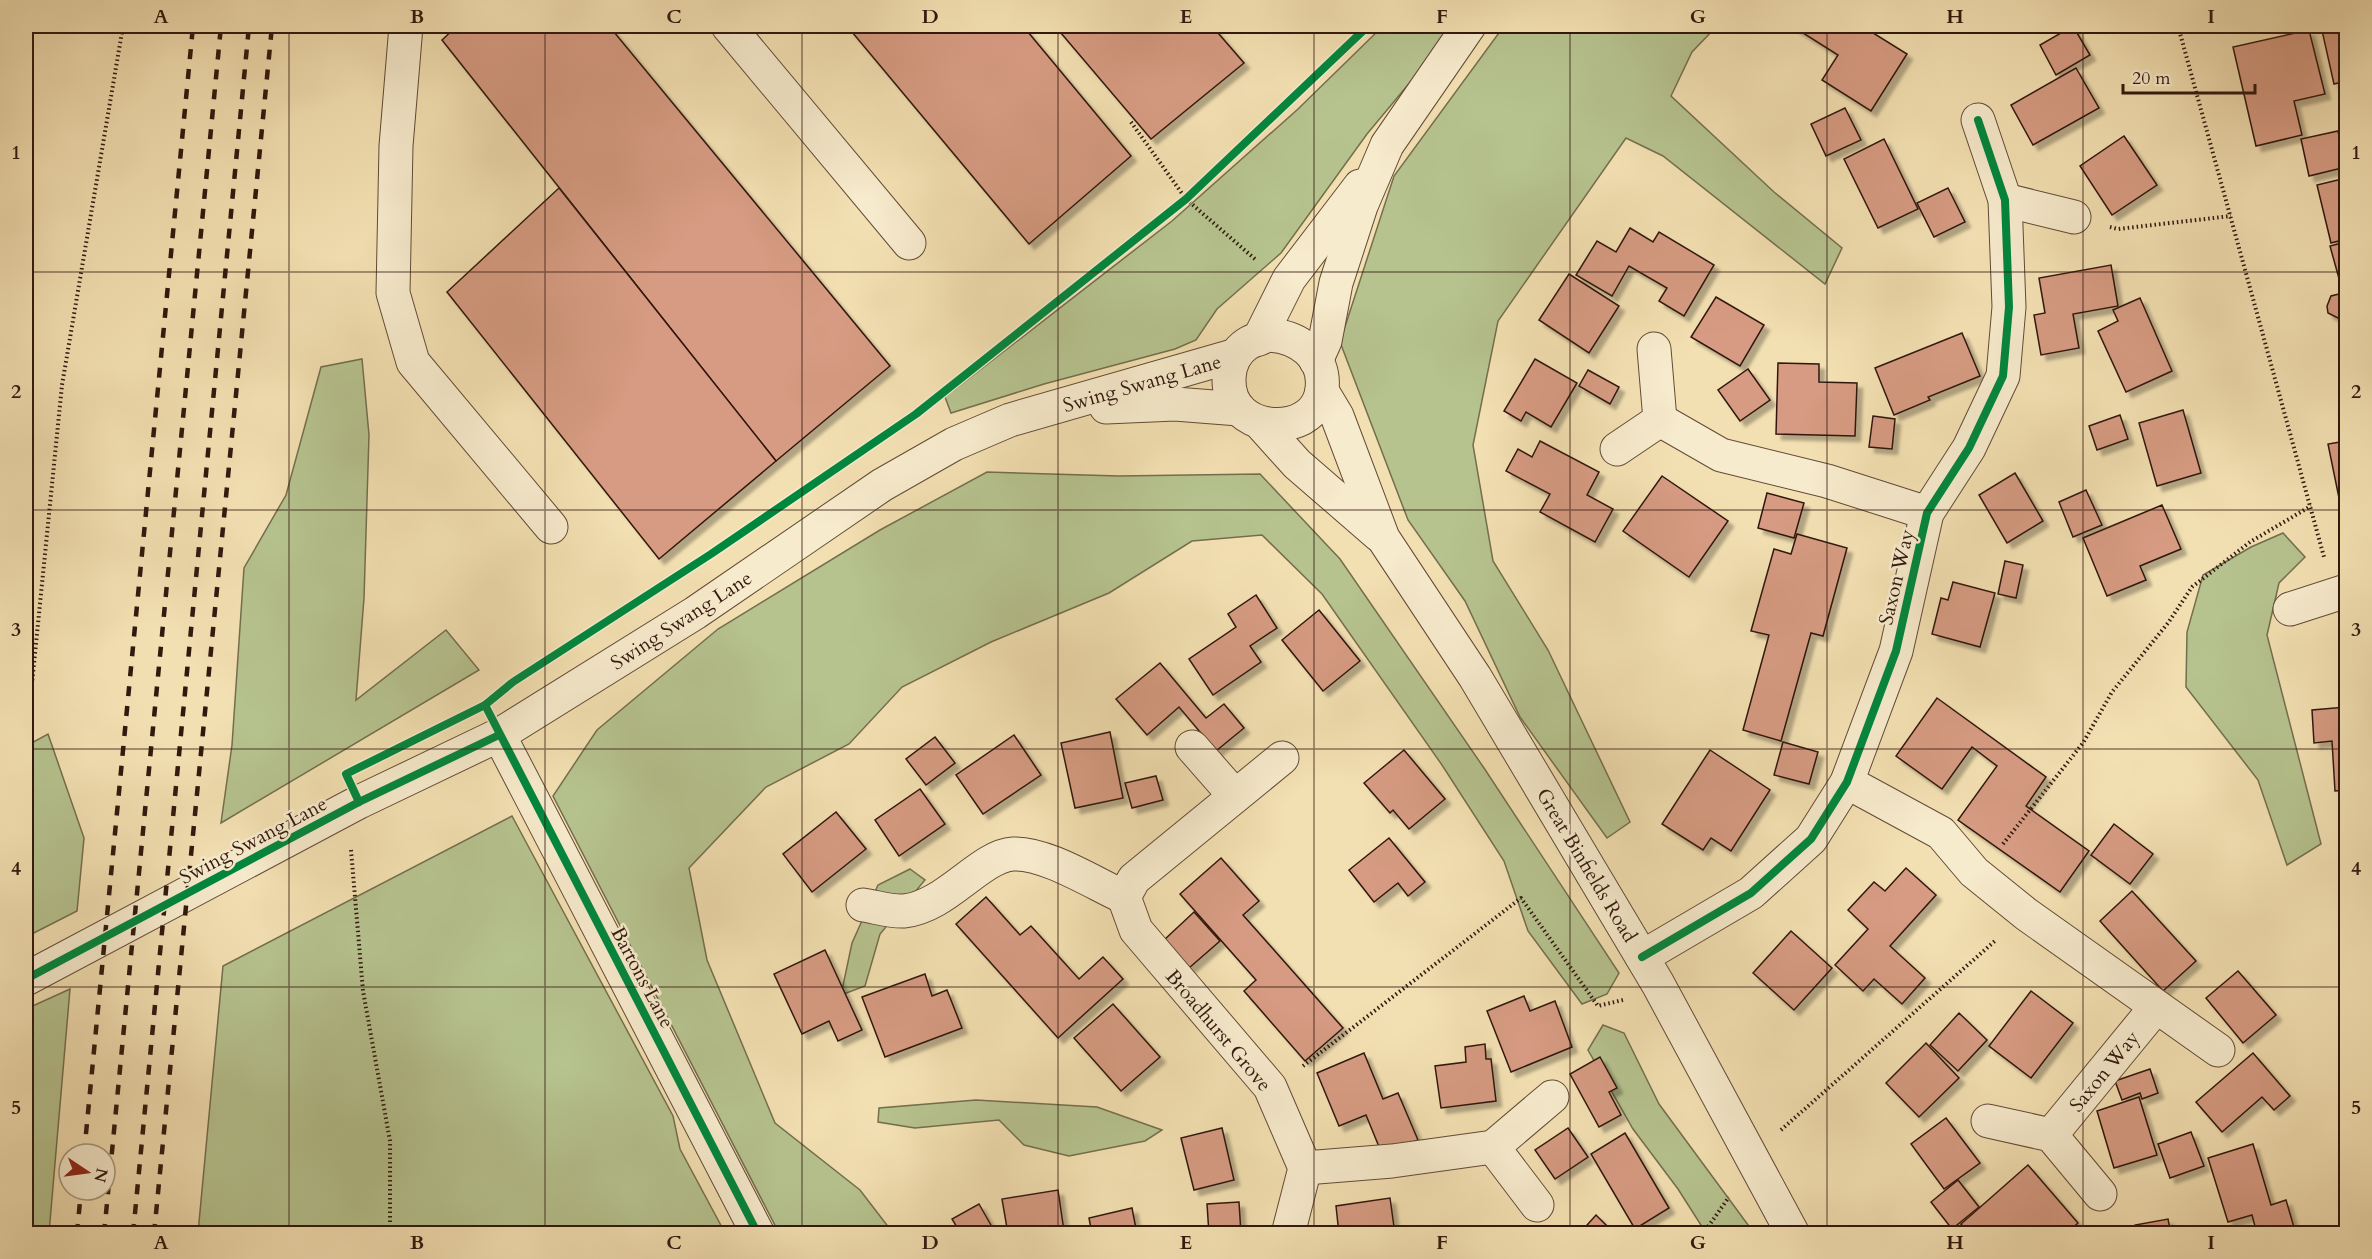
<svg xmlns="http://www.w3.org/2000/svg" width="2372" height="1259" viewBox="0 0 2372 1259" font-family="Cardo,serif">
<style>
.green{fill:#b6c38f;stroke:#746e4e;stroke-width:1.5}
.building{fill:#d69b82;stroke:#31180e;stroke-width:1.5;filter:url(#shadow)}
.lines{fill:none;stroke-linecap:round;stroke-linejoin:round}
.minor-casing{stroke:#624a37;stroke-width:35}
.path{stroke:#31180e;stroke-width:4;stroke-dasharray:1.5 3;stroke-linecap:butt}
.minor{stroke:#f7ebcd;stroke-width:33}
.rail{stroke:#31180e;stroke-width:4.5;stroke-dasharray:10 10;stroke-linecap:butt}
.cycleway-casing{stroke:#f7ebcd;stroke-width:11}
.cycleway{stroke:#00873e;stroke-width:8}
.grid{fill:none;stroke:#31180e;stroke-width:1.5;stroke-opacity:0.55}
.labels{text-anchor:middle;stroke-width:5;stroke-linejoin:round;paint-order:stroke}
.street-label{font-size:20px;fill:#31180e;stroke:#f7ebcd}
.neatline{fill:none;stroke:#31180e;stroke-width:2}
.grid-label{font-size:20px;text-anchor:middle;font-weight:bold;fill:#31180e}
</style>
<defs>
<filter id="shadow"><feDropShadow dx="5.5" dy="5.5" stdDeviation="1.5" flood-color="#0004"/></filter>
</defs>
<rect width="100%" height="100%" fill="#f3e0b2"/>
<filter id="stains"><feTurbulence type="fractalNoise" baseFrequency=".00333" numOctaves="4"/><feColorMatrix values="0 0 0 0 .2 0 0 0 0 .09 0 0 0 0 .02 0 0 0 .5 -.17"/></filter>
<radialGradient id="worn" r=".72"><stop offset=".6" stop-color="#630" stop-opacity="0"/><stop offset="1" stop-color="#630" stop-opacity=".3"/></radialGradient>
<g class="green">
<path d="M1383,26h74l-90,108 -86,119 -64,56 -21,31 -21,9 -131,35 -93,29 -6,-16 227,-176 126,-112z"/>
<path d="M1504,26h213l-25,26 -21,44 103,96 68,56 -17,36 -162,-128 -37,-18 -128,183 -25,124 20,116 55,89 82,172 -23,16 -87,-121 -55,-116 -57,-81 -68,-178 54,-166z"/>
<path d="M362,359l7,76 -5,163 -8,102 90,-70 33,40 -258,153 11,-78 12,-177 42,-73 35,-128z"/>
<path d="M987,472l132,4 141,-2 80,85 144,209 135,205 -12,21 -25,10 -54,-73 -24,-70 -62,-96 -120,-171 -60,-59 -70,6 -83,52 -118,49 -89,45 -53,57 -83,43 -77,81 18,92 68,163 85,67 33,43h-114l-226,-437 44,-66 121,-101 162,-99z"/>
<path d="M2283,533l22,24 -26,26 -12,52 54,209 -34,21 -29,-85 -72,-93 1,-55 16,-57 48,-28z"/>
<path d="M48,734l36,104 -7,73 -51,26v-191z"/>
<path d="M512,816l161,300 7,33 45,84h-527l25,-267z"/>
<path d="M910,869l15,11 -45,54 -15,52 -24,9 11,-52 26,-58z"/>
<path d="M70,989l-21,244h-23v-224z"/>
<path d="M1603,1025l21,8 35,71 95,129h-48l-28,-44 -45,-60 -45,-79z"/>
<path d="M976,1100l121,7 65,23 -17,11 -76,15 -45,-11 -25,-25 -84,8 -37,-6 1,-14z"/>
</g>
<g class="building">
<path d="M457,26h152l281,340 -114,95 -334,-421z"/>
<path d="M847,26h176l108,130 -102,88z"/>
<path d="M1055,26h157l32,37 -93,76z"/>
<path d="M1792,26h70l45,28 -36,57 -49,-31 16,-25z"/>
<path d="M2073,26l17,29 -34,20 -16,-30z"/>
<path d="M2321,26h25v55l-12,3z"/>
<path d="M2309,30l16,64 -31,7 8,34 -46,11 -23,-99z"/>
<path d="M2076,68l23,40 -66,37 -22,-40z"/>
<path d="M1845,108l16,32 -35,16 -15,-32z"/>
<path d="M2338,131l8,36 -37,9 -8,-37z"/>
<path d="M2124,136l33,49 -45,30 -32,-49z"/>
<path d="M1884,139l34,70 -40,19 -34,-69z"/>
<path d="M2346,178v61l-15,4 -14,-58z"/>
<path d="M559,188l217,273 -117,98 -212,-267z"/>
<path d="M1948,188l17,34 -31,15 -17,-34z"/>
<path d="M1630,228l23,14 6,-10 55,33 -30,51 -25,-15 8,-13 -38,-22 -17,30 -36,-21 21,-34 19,11z"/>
<path d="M2346,242v74l-8,2 -10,-5 -1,-7 4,-10 12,-3 -13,-47z"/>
<path d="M2111,265l7,41 -45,8 6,34 -38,7 -7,-40 11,-2 -6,-35z"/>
<path d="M1569,274l50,32 -30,47 -50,-33z"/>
<path d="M1716,297l48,28 -24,41 -49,-29z"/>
<path d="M2140,298l32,73 -46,21 -28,-61 20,-10 -5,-11z"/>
<path d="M1962,333l18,43 -52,21 2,3 -36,15 -19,-47z"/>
<path d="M1535,359l42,24 -26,44 -25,-15 -5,9 -17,-10z"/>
<path d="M1778,363l41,1v18l38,1 -2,53 -79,-2z"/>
<path d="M1748,369l22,31 -30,21 -22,-31z"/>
<path d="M1588,370l31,17 -9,17 -31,-18z"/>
<path d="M2183,410l18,63 -44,13 -18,-63z"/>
<path d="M2120,415l8,24 -31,11 -8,-24z"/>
<path d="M1873,416l22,3 -3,30 -23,-2z"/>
<path d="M1540,441l59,31 -12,23 26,14 -18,33 -55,-30 10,-18 -44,-23 12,-22 14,8z"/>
<path d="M2346,441v61l-6,1 -12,-59z"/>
<path d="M2015,473l28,48 -36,22 -28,-48z"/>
<path d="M1662,476l66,45 -39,56 -66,-46z"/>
<path d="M2086,490l16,35 -29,12 -14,-35z"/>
<path d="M1767,493l37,10 -10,35 -36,-10z"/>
<path d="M2162,505l19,44 -41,17 6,14 -39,16 -24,-58z"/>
<path d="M1797,534l50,14 -24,88 -12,-3 -30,108 -38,-11 26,-95 -18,-4 23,-82 17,5z"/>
<path d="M2005,561l18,4 -7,33 -18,-4z"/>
<path d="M1953,582l42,11 -15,54 -48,-13 9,-36 7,2z"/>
<path d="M1256,595l21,33 -27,18 11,16 -48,33 -24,-36 47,-32 -8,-13z"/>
<path d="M1319,610l41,51 -37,30 -41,-51z"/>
<path d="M1160,663l46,55 18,-14 20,24 -28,23 -37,-44 -32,28 -31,-36z"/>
<path d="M1937,698l109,79 -20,29 63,45 -29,41 -102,-72 39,-54 -25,-19 -30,42 -46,-33z"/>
<path d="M2346,707v83l-11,1 -3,-50 -18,2 -2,-33z"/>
<path d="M1110,732l13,66 -48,10 -14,-65z"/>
<path d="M1014,735l27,40 -58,39 -27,-39z"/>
<path d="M935,737l20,26 -29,22 -20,-26z"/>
<path d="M1783,742l35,10 -9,32 -35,-9z"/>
<path d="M1404,750l41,49 -36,30 -16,-19 -3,3 -26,-30z"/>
<path d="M1710,750l60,40 -39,61 -20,-13 -8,12 -41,-26z"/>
<path d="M1156,776l7,24 -31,8 -7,-25z"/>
<path d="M920,789l25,35 -46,32 -24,-36z"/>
<path d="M836,812l30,37 -54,43 -29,-38z"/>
<path d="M2114,824l39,30 -23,30 -39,-29z"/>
<path d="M1389,838l36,44 -17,14 -10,-13 -24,19 -25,-32z"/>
<path d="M1221,858l38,43 -16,14 100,113 -38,33 -61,-70 12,-11 -76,-86z"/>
<path d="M1906,868l30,27 -46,51 35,32 -23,26 -28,-25 -11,12 -28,-26 33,-36 -20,-19 26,-28 11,9z"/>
<path d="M2132,891l64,70 -33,30 -63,-70z"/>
<path d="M986,897l34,38 11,-9 48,53 24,-22 20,22 -65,59 -102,-114z"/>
<path d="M1194,912l26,29 -31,27 -25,-28z"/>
<path d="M1791,931l41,37 -38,42 -41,-37z"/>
<path d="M825,950l37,80 -24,11 -9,-20 -27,13 -28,-60z"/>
<path d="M2238,971l38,44 -33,28 -37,-45z"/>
<path d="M925,974l7,22 15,-6 15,38 -77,29 -23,-60z"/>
<path d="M2031,991l42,32 -42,55 -42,-32z"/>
<path d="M1524,996l6,15 25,-10 17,46 -61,25 -24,-61z"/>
<path d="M1113,1004l47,53 -39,34 -47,-53z"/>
<path d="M1959,1013l28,27 -29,31 -28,-26z"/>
<path d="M1926,1043l33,35 -40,39 -33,-34z"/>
<path d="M1485,1044l1,15h5l5,42 -55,7 -6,-42 31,-4 -1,-15z"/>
<path d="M1364,1053l19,46 15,-6 20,47 -36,14 -16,-39 -27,11 -22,-53z"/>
<path d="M2253,1053l37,43 -16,14 -12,-13 -40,35 -26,-30z"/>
<path d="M1600,1057l17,31 -8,4 12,23 -22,12 -29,-53z"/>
<path d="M2150,1069l8,24 -16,6 -2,-6 -18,7 -7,-19z"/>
<path d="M2139,1097l18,58 -43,13 -17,-57z"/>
<path d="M1946,1118l34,45 -36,26 -33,-45z"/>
<path d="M1222,1128l12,52 -40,10 -13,-52z"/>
<path d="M1568,1128l20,29 -33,22 -20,-29z"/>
<path d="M2191,1132l13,34 -34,12 -12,-34z"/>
<path d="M1625,1133l44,75 -34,21 -44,-75z"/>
<path d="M2253,1144l18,61 15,-5 10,34h-39l-5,-19 -24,7 -20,-64z"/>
<path d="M2028,1165l50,58 -12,11h-96l-9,-10z"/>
<path d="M1958,1180l21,27 -27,22 -21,-27z"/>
<path d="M1058,1190l6,41 -56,3 -6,-35z"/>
<path d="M1390,1198l5,36h-56l-3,-28z"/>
<path d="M1239,1202l2,32h-32l-2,-30z"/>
<path d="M979,1204l17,30h-35l-9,-15z"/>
<path d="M1132,1208l5,26h-45l-3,-16z"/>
<path d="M1596,1215l19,19h-36z"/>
<path d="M2168,1219l3,15h-34l-2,-9z"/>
</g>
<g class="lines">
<defs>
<g id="minor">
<path d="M406,26l-10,120 -3,147 20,69 138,165"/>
<path d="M728,26l181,217"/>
<path d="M2005,200l69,17"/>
<path d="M1268,335c30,1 58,21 54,54 -4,37 -54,46 -80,23 -19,-17 -17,-54 5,-68 6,-4 15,-6 21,-9z"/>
<path d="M1259,339l30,-60 71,-93"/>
<path d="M1316,361l9,-20 11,-58 25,-77 26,-61 82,-119"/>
<path d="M1322,391l15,25 46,122 92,139 183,307 135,250"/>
<path d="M1106,407l69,-3 64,5"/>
<path d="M1660,420l61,35 106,26 100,32"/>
<path d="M1261,424l36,40 82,71"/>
<path d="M1617,449l43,-29 -6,-71"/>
<path d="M2290,609l56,-18"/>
<path d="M499,735l259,499"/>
<path d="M1192,747l43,49"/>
<path d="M1282,758l-148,121 -10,18 12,33 134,157 35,81 -17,66"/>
<path d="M1847,782l94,51 33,39 52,42 192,136"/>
<path d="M863,905c13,2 29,7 41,6 42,-4 76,-55 109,-57 32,-2 82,30 111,43"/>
<path d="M1642,957l109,-64 60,-54 36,-57 49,-131 31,-138 42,-65 34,-72 6,-69 -4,-107 -27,-80"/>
<path d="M26,979l333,-177 140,-67 196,-122 187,-128 72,-41 56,-24 226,-65"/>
<path d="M1988,1121l63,14 49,59"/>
<path d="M2051,1135l105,-128"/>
<path d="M1493,1147l44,58"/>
<path d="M1305,1168l87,-7 101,-14 59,-50"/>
</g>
</defs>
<use href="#minor" class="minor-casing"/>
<g class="path">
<path d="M2178,26l146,531"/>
<path d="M1131,122l55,77 70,61"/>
<path d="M2110,227l8,2 113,-13"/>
<path d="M26,743l36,-358 61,-359"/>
<path d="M2003,844l80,-101 29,-51 56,-69 24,-36 58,-45 61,-36"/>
<path d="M351,850l12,141 27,150v93"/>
<path d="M1303,1066l218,-168 77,108 25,-6"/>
<path d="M1781,1130l215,-190"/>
<path d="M1703,1234l26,-37"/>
</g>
<use href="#minor" class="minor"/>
<g class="rail">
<path d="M84,1154l109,-1128"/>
<path d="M77,1234l4,-44"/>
<path d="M104,1234l117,-1208"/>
<path d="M133,1234l116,-1208"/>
<path d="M154,1234l118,-1208"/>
</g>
<defs>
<g id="cycleway">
<path d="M485,705l273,529"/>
<path d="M359,802l-13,-28 139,-69 28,-23 198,-128 205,-140 270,-215 182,-173"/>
<path d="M1642,957l109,-64 60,-54 36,-57 49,-131 31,-138 42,-65 34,-72 6,-69 -4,-107 -27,-80"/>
<path d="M26,979l333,-177 140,-67"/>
</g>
</defs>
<use href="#cycleway" class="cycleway-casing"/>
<use href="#cycleway" class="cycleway"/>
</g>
<path class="grid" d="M289,26v1208M545,26v1208M802,26v1208M1058,26v1208M1314,26v1208M1570,26v1208M1827,26v1208M2083,26v1208M26,272h2320M26,510h2320M26,749h2320M26,987h2320"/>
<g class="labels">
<g class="street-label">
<text transform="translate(1142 383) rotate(-16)" y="7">Swing Swang Lane</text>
<text transform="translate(1896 577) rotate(-77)" y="7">Saxon Way</text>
<text transform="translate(681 620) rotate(-33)" y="7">Swing Swang Lane</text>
<text transform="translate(253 840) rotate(-28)" y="7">Swing Swang Lane</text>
<text transform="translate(1587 865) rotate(59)" y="7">Great Binfields Road</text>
<text transform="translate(643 977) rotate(62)" y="7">Bartons Lane</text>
<text transform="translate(1219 1030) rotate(50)" y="7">Broadhurst Grove</text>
<text transform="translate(2104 1071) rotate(-51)" y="7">Saxon Way</text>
</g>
</g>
<rect width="2372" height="1259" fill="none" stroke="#f3e0b2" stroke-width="66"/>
<g transform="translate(87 1172) rotate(103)"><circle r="28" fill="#f7ebcd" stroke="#a89781" stroke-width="1.5"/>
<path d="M0-4.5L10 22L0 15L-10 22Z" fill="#8f2418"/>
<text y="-9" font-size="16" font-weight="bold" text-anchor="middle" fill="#31180e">N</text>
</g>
<path d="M2123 84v9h132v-9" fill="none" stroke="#31180e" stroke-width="3"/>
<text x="2132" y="84" font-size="18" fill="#31180e" stroke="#f7ebcd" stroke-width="4.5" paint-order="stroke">20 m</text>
<rect x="33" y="33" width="2306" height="1193" class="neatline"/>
<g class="grid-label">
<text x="161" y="23">A</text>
<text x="417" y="23">B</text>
<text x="674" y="23">C</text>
<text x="930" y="23">D</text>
<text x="1186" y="23">E</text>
<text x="1442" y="23">F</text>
<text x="1698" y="23">G</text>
<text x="1955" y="23">H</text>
<text x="2211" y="23">I</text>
<text x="16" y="159">1</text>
<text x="2356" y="159">1</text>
<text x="16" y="398">2</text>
<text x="2356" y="398">2</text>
<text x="16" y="636">3</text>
<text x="2356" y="636">3</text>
<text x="16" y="875">4</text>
<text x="2356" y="875">4</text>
<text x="16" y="1114">5</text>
<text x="2356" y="1114">5</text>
<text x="161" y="1249">A</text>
<text x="417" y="1249">B</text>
<text x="674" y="1249">C</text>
<text x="930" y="1249">D</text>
<text x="1186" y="1249">E</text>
<text x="1442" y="1249">F</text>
<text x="1698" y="1249">G</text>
<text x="1955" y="1249">H</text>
<text x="2211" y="1249">I</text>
</g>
<rect width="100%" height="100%" filter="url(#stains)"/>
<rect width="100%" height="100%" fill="url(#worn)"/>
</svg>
